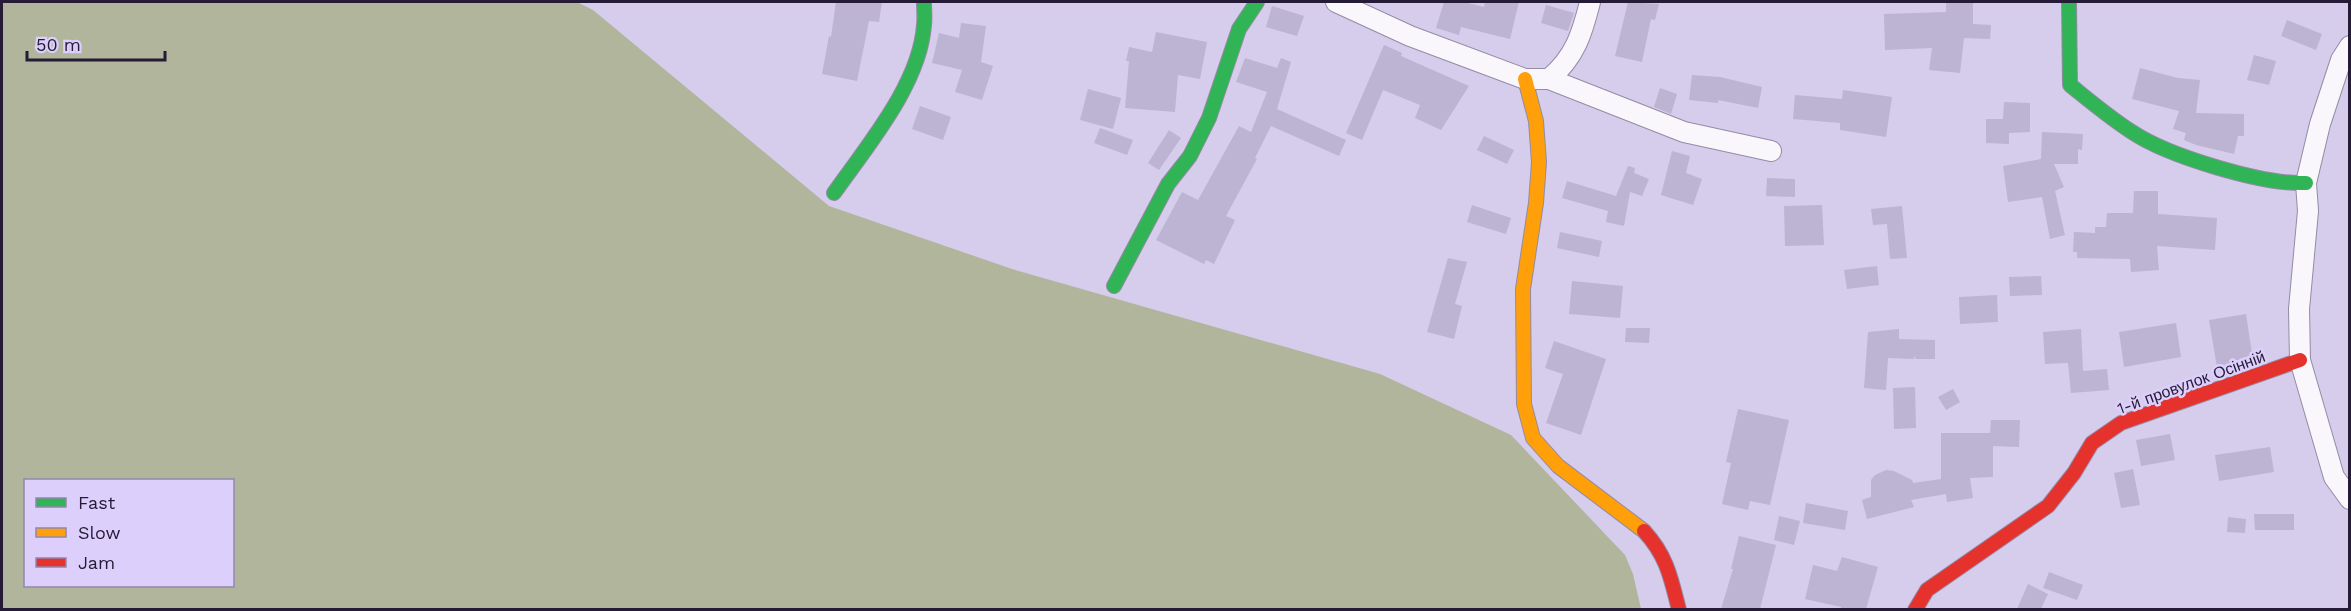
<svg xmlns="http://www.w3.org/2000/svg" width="2351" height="611" viewBox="0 0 2351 611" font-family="'Work Sans',sans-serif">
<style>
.green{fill:#b0b59c;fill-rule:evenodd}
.building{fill:#bdb3d2}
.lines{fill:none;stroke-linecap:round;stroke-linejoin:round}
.street-casing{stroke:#948ba5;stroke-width:22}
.fast-casing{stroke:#948ba5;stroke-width:16}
.slow-casing{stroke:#948ba5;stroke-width:16}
.jam-casing{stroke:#948ba5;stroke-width:16}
.street{stroke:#f9f7fc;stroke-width:20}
.fast{stroke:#30b455;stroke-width:14}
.slow{stroke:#ff9f0a;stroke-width:14}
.jam{stroke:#e5322d;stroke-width:14}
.labels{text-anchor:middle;stroke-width:5;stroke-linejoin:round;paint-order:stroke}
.street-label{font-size:16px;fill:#251b36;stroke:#ddcffb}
</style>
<rect width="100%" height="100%" fill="#d6ccec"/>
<path class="green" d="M2,2h575l16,8 236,196 183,63 368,105 131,61 114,120 8,19 8,35h-1639zM26,480h206v106h-206z"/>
<g class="building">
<path d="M836,2h46l-3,20 -10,-1 -12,60 -35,-7 7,-38 2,1z"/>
<path d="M1444,2h20l20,5 1,-5h34l-9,37 -49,-12 -2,8 -23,-7z"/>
<path d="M1628,2l31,2 -4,16 -4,-1 -9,43 -27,-6z"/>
<path d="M1946,2h27v22l18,1 -1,14 -26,-1 -4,35 -31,-3 3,-22 -47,2 -1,-36 62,-2z"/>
<path d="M1546,5l28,8 -6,18 -27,-8z"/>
<path d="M1272,6l32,10 -7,20 -31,-9z"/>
<path d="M2287,20l35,14 -6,16 -35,-14z"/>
<path d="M961,23l25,3 -5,36 12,4 -11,34 -27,-8 7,-22 -30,-7 7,-30 20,5z"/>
<path d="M1156,32l51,10 -7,37 -22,-4 -3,37 -50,-4 4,-47h-3l3,-14 23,5z"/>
<path d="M1384,45l18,8 -1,3 68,30 -28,44 -26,-12 5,-13 -37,-15 -21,50 -16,-7z"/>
<path d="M2254,55l22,6 -7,24 -22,-5z"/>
<path d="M1245,58l32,10 4,-10 10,4 -14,47 69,31 -7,16 -68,-30 -16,32 2,1 -31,57 9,4 -21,44 -8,-4 -2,4 -48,-24 26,-48 16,8 41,-74 12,6 16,-40 -31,-10z"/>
<path d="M2140,68l38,10 22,2 -4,33 48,1v22h-6l-4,18 -38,-9 -12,-5 2,-7 -13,-4 6,-18 -47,-12z"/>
<path d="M1692,75l28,2 42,10 -4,21 -40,-8v3l-29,-3z"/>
<path d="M1660,88l17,6 -6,20 -17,-7z"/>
<path d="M1088,89l33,9 -8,31 -33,-9z"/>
<path d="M1843,90l49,7 -6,40 -46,-7v-7l-47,-4 2,-24 47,4z"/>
<path d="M2004,102l26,1v29l-21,1v11l-23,-1v-24h17z"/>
<path d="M920,106l31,11 -8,23 -31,-11z"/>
<path d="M1100,128l33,12 -6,15 -33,-12z"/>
<path d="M1169,130l12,8 -22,32 -11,-7z"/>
<path d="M2042,132l41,2 -1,16 -4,-1v15h-24l10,23 -9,4 10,44 -15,4 -8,-42 -34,5 -5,-36 38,-7z"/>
<path d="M1484,136l30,14 -7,14 -30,-14z"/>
<path d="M1672,151l18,5 -4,17 16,6 -9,26 -32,-10z"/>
<path d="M1628,166l7,2 -1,5 15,6 -7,17 -12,-4 -6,34 -18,-4 2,-11 -46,-13 5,-17 49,15z"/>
<path d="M1767,178l28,1v18l-29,-1z"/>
<path d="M2134,191h24v23l59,4 -2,32 -58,-4 2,24 -28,2 -1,-13 -53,-1v-6h-4l1,-20 21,1v-6h11l1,-14h26z"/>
<path d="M1472,205l39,13 -5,16 -39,-12z"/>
<path d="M1822,205l2,40 -39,1 -1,-40z"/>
<path d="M1902,206l5,52 -17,1 -3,-35 -14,1 -2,-16z"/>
<path d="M1560,232l42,9 -3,16 -42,-9z"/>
<path d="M1448,258l19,4 -12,42 7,2 -8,33 -27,-7z"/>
<path d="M1877,266l2,19 -32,4 -3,-19z"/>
<path d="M2041,276l1,19 -32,1 -1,-19z"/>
<path d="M1572,281l51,5 -3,32 -51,-4z"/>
<path d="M1997,295l1,27 -38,2 -1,-27z"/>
<path d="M2246,314l7,46 -36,7 -8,-47z"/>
<path d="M2176,323l5,34 -57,10 -5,-35z"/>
<path d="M1626,328h24l-1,15 -24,-1z"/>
<path d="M1899,329v10l36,1v19h-19l-2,-3v3l-26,-1 -2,32 -22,-2 4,-56z"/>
<path d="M2081,329l2,42 24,-2 2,21 -38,3 -3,-30 -23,1 -2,-32z"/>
<path d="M1554,341l52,18 -25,76 -35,-12 17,-49 -18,-6z"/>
<path d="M1915,387l1,41 -22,1 -1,-41z"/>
<path d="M1953,389l7,13 -14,8 -8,-13z"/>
<path d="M1738,409l51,11 -19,85 -20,-4 -2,9 -26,-6 9,-41 -5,-1z"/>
<path d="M1991,420h29l-1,27 -26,-1v31l-23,1 3,20 -26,4 -1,-8 -35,6 3,7 -47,12 -5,-19 9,-3v-17l4,-5 11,-5 8,1 18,9 1,3 28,-4v-46h49z"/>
<path d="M2170,434l5,26 -34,6 -5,-26z"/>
<path d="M2270,447l4,25 -55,9 -4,-26z"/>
<path d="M2133,469l7,36 -19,3 -7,-35z"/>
<path d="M1806,503l42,8 -3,19 -42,-7z"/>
<path d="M2254,514h40v16h-39z"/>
<path d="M1779,516l21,5 -6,24 -20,-5z"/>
<path d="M2228,517l18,2 -1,14 -18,-1z"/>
<path d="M1739,536l37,9 -16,64h-39l12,-40h-2z"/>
<path d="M1842,557l36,10 -12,42h-25v-2l-36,-8 8,-34 24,6z"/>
<path d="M2049,572l34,13 -6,15 -34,-12z"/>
<path d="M2028,584l20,10 -7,15h-24z"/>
</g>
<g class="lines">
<defs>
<g id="street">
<path d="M1336,2l74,34 115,43h24l135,53 87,19"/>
<path d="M2350,46l-9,14 -21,64 -14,59 2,28 -9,98 1,51 34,117 16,22"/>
<path d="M1549,79c26,-22 33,-45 41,-77"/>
</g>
<g id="fast">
<path d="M2069,2l1,83c20,16 40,33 62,47 36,24 131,53 174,51"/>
<path d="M834,193c33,-47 86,-109 90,-168 1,-7 0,-15 0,-23"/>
<path d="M1114,286l54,-102 22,-28 19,-38 30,-89 18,-27"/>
</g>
<path id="slow" d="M1525,79l11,42 3,41 -3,41 -13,86 1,115 9,34 25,28 86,65"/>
<g id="jam">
<path d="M1644,531c23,25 27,47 35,79"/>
<path d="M1915,610l12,-20 121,-84 26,-33 18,-30 29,-20 179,-63"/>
</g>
</defs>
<use href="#street" class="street-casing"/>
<use href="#fast" class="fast-casing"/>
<use href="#slow" class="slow-casing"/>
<use href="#jam" class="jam-casing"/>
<use href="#street" class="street"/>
<use href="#fast" class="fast"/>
<use href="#slow" class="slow"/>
<use href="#jam" class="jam"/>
</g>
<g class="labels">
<g class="street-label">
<text transform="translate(2191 382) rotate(-20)" y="6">1-й провулок Осінній</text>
</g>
</g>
<rect width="2351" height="611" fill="none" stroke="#251b36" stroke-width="6"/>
<rect x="24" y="479" width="210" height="108" fill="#ddcffb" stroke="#9387ac" stroke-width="1.5"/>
<rect x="36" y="498" width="30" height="9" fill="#30b455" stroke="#9387ac" stroke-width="1.5"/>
<text x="78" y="509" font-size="18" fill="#251b36">Fast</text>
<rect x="36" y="528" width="30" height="9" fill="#ff9f0a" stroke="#9387ac" stroke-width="1.5"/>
<text x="78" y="539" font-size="18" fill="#251b36">Slow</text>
<rect x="36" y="558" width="30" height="9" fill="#e5322d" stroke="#9387ac" stroke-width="1.5"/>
<text x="78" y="569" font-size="18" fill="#251b36">Jam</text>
<path d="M27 51v9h138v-9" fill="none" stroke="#251b36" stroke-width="3"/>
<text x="36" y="51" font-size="18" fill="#251b36" stroke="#ddcffb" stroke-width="4.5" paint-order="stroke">50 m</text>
</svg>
